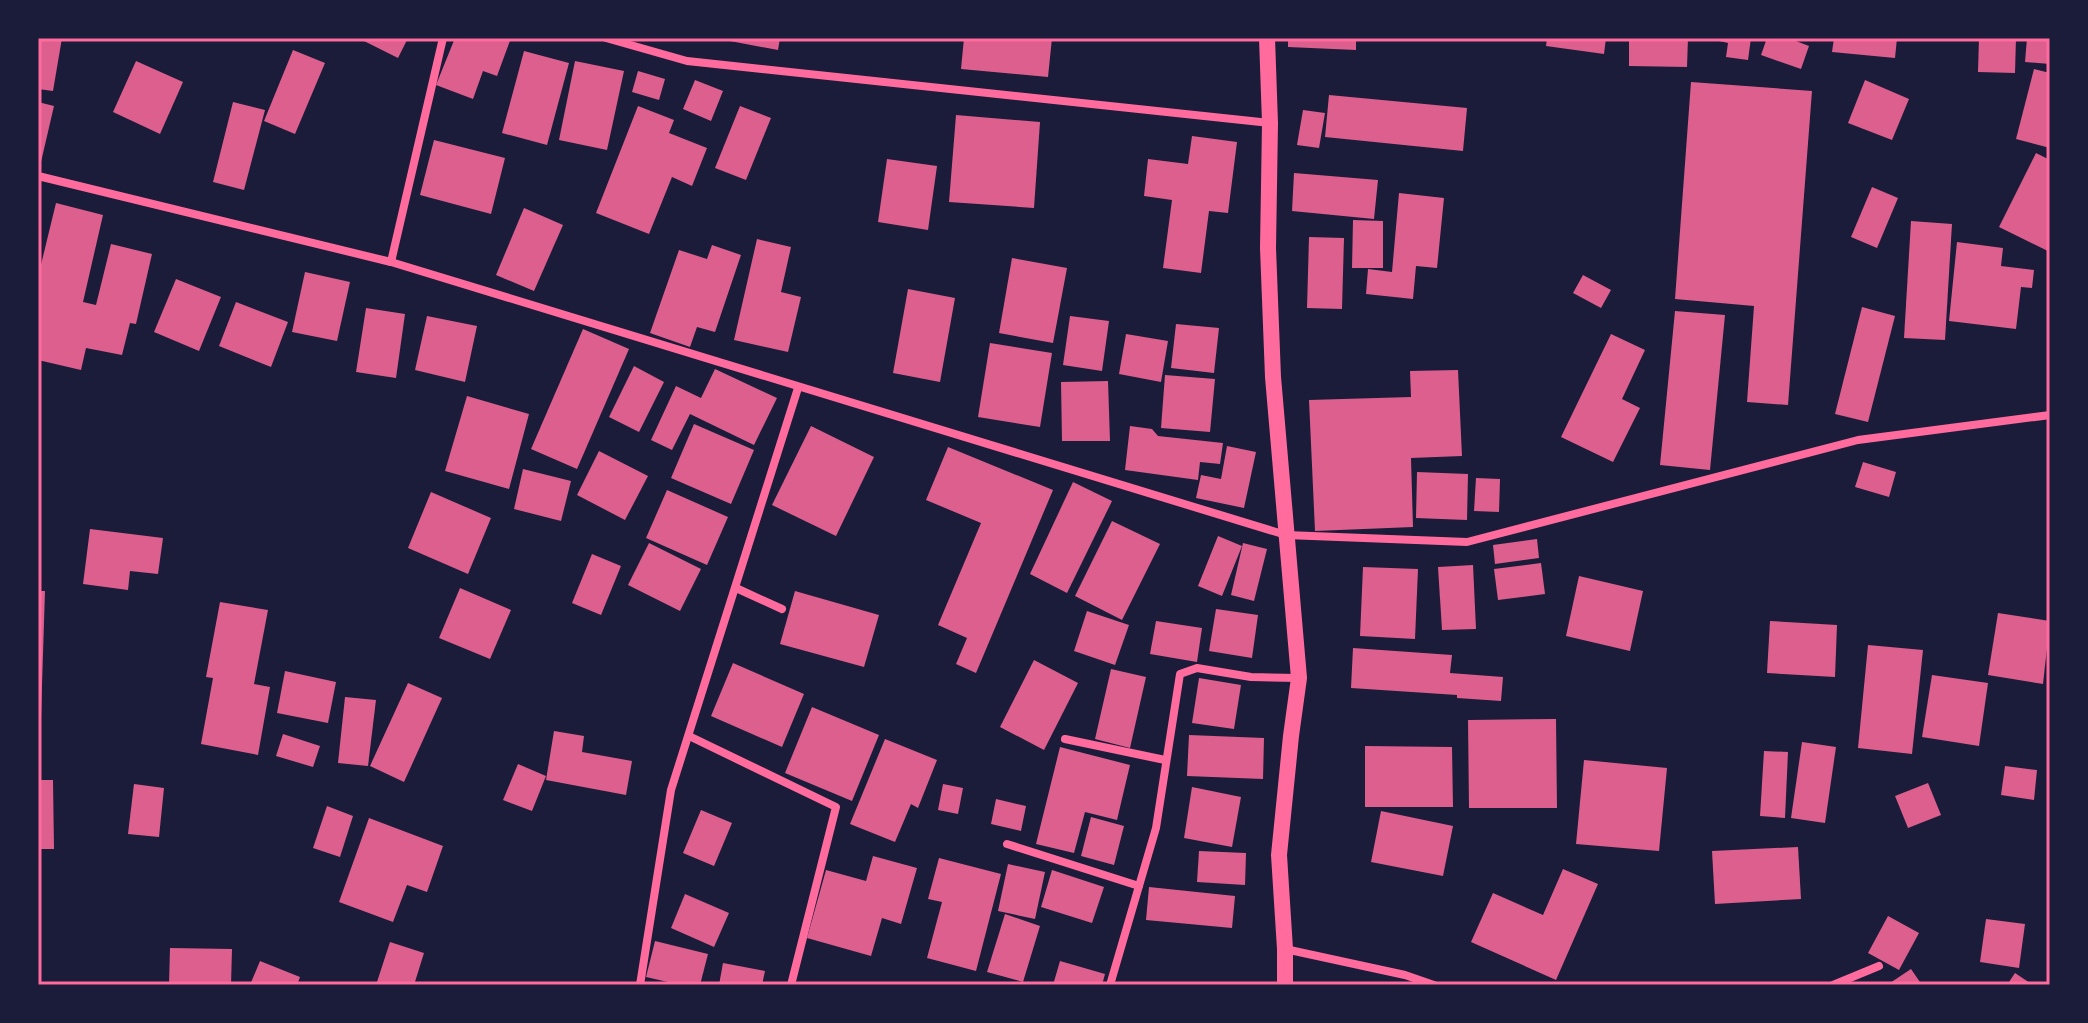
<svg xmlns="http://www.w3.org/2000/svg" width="2088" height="1023" viewBox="0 0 2088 1023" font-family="'Golos Text',sans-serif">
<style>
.building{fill:#dd5f8e}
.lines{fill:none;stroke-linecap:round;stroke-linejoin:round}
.minor{stroke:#ff6b9d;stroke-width:8}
.secondary{stroke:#ff6b9d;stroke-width:16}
.neatline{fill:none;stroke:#ff6b9d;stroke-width:3}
</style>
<rect width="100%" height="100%" fill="#1b1b3a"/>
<g class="building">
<path d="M38,38h24l-9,53 -15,-2z"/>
<path d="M358,38h50l-10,20z"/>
<path d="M455,38h56l-14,38 -14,-5 -10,28 -37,-14z"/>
<path d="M731,38h49l-2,12 -48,-9z"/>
<path d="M964,38h88l-4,39 -87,-8z"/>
<path d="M1288,38h68v12l-68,-3z"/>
<path d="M1547,38h59l-2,16 -58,-8z"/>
<path d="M1629,38h59l-1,29 -58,-1z"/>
<path d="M1707,38h44l-3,22 -22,-3 2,-14z"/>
<path d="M1767,38h21l21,8 -8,23 -40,-14z"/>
<path d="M1834,38h63l-2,20 -63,-6z"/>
<path d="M1979,38h37l-1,35 -37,-1z"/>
<path d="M2027,38h23v26l-25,-2z"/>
<path d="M293,50l32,13 -30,71 -31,-13z"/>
<path d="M524,51l45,12 -22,82 -45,-12z"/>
<path d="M136,61l47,21 -23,52 -47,-22z"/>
<path d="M575,61l49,10 -17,79 -48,-10z"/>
<path d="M2034,69l16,4v75l-34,-9z"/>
<path d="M638,71l27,8 -6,21 -27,-8z"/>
<path d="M695,80l28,11 -12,30 -28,-12z"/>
<path d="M1865,80l44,19 -17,41 -44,-17z"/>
<path d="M1691,82l121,9 -24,314 -41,-3 7,-96 -79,-7z"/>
<path d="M1329,95l138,13 -4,43 -138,-14z"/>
<path d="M38,102l16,4 -13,56 -3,-1z"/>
<path d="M233,102l32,8 -21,80 -31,-8z"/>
<path d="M638,106l36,14 -5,13 38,15 -15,38 -20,-9 -23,57 -53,-21z"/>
<path d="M740,106l31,12 -25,62 -31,-12z"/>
<path d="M1303,110l22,3 -6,35 -22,-3z"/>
<path d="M956,115l84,7 -6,86 -85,-6z"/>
<path d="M1192,136l45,6 -9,71 -19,-2 -8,62 -38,-5 9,-68 -28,-4 4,-37 40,5z"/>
<path d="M434,140l71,18 -14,56 -71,-19z"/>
<path d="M2036,153l14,7v92l-51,-25z"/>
<path d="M887,159l50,7 -9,64 -50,-8z"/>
<path d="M1294,173l84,7 -4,39 -82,-8z"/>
<path d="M1872,187l26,11 -21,50 -26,-11z"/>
<path d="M1399,193l45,5 -7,70 -21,-2 -3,33 -47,-5 2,-25 24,3z"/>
<path d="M56,203l47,12 -20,87 13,3 15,-61 41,10 -16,70 -6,-1 -8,32 -36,-7 -5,22 -43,-10v-83z"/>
<path d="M524,208l39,17 -29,66 -38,-16z"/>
<path d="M1353,220l30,1v47h-31z"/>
<path d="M1911,221l41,3 -7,116 -41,-2z"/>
<path d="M1309,237l35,1 -2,71 -35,-1z"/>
<path d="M757,239l34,8 -10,45 20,5 -13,55 -54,-12z"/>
<path d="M1957,242l46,6 -2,18 33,4 -2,18 -11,-1 -5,42 -67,-8z"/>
<path d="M712,245l29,10 -26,77 -18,-5 -7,20 -40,-14 29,-83 28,9z"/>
<path d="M1012,258l55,10 -14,75 -54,-10z"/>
<path d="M305,272l45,10 -13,59 -45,-9z"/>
<path d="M1583,275l28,15 -10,18 -28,-15z"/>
<path d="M176,279l45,18 -22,54 -45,-19z"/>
<path d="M908,289l47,9 -15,84 -47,-9z"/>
<path d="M236,302l52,20 -17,45 -52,-21z"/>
<path d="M1862,307l33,9 -27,106 -33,-8z"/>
<path d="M366,308l39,6 -9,64 -40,-6z"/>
<path d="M1675,311l50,4 -15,155 -50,-5z"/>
<path d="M427,316l50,10 -12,56 -50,-12z"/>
<path d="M1070,316l39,5 -7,50 -39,-6z"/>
<path d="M1176,324l43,4 -5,45 -43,-5z"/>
<path d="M583,329l46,20 -52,120 -46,-20z"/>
<path d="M1126,334l42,7 -7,41 -42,-8z"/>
<path d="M1611,334l34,16 -23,49 18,9 -27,54 -52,-25z"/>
<path d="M990,343l62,10 -12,74 -62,-10z"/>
<path d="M634,366l30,16 -25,50 -30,-15z"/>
<path d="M715,369l62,29 -23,47 -64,-31 -18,36 -21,-10 25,-54 25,12z"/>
<path d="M1458,370l4,86 -51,2 2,69 -98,4 -6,-131 102,-3 -1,-26z"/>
<path d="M1165,375l50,4 -5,53 -49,-4z"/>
<path d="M1108,381l2,60h-48l-1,-59z"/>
<path d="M467,396l62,18 -20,75 -64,-18z"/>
<path d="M694,424l60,26 -23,54 -60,-26z"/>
<path d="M811,426l63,31 -38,79 -64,-31z"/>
<path d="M1130,426l22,3 6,7 65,7 -3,21 -20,-2 -2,18 -73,-10z"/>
<path d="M1227,446l29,6 -12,56 -48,-10 5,-23 20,4z"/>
<path d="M948,447l105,43 -77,183 -20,-9 11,-26 -29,-13 43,-102 -55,-23z"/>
<path d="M599,451l49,25 -23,44 -48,-25z"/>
<path d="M1863,462l33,10 -7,25 -34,-10z"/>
<path d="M523,469l48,12 -10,40 -47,-12z"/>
<path d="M1417,472l51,2 -1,46 -51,-2z"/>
<path d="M1476,478l24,1 -1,33 -25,-1z"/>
<path d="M1073,482l39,19 -45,92 -37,-19z"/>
<path d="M667,490l61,27 -21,48 -61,-27z"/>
<path d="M431,492l60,26 -23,56 -60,-26z"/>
<path d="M1112,521l48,23 -38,76 -47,-24z"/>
<path d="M90,529l73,9 -5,36 -28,-3 -2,19 -45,-6z"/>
<path d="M1218,536l24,10 -20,50 -24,-10z"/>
<path d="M1537,539l2,19 -44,6 -2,-19z"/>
<path d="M649,543l52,26 -21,42 -52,-26z"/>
<path d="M1243,543l24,6 -13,52 -23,-6z"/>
<path d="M592,554l29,12 -20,49 -29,-12z"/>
<path d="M1541,563l4,31 -47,6 -4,-31z"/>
<path d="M1473,565l3,64 -34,1 -4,-63z"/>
<path d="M1363,567l55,2 -3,70 -55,-3z"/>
<path d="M1579,576l64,15 -13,60 -64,-15z"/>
<path d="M460,588l51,22 -21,49 -51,-21z"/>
<path d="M38,591h7l-4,126h-3z"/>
<path d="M795,591l84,24 -15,52 -84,-23z"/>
<path d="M220,602l48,8 -14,74 16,3 -12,68 -57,-11 12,-66 -7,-1z"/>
<path d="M1216,609l42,6 -6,43 -43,-7z"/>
<path d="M1087,611l42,14 -14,40 -41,-14z"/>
<path d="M1998,613l52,8 -7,63 -55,-9z"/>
<path d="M1156,621l46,7 -5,34 -47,-8z"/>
<path d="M1770,621l67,4 -2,52 -68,-4z"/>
<path d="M1868,645l55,5 -11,104 -54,-6z"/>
<path d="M1353,648l99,7 -2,18 53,4 -2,24 -44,-3v-3l-106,-7z"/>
<path d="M1034,660l44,23 -34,67 -44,-23z"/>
<path d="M733,663l71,31 -22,53 -71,-31z"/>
<path d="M1111,669l35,8 -16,71 -35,-9z"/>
<path d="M285,671l51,11 -8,41 -51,-10z"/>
<path d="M1932,675l56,8 -9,63 -57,-9z"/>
<path d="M1199,678l42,7 -7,44 -42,-6z"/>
<path d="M408,683l34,15 -38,84 -34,-16z"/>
<path d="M345,697l31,3 -8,66 -30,-3z"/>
<path d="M812,707l67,28 -27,66 -67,-28z"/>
<path d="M1556,719l1,89h-88l-1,-88z"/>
<path d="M554,731l30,5 -2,16 50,9 -6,34 -80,-15z"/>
<path d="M283,734l37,12 -7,21 -37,-11z"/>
<path d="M1189,735l75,3 -1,41 -76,-3z"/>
<path d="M885,739l52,21 -19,48 -7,-4 -16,38 -45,-18z"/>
<path d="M1802,742l34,5 -11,76 -34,-5z"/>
<path d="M1365,746l87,1 1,60h-88z"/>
<path d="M1060,747l70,18 -13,55 -32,-8 -11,41 -38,-9z"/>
<path d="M1764,751l24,1 -3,66 -25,-2z"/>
<path d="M1584,760l83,8 -8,83 -83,-7z"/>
<path d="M518,764l28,12 -14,35 -29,-11z"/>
<path d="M2005,766l32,4 -3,30 -33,-5z"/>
<path d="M38,780h15l1,69h-16z"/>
<path d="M1928,783l13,32 -33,13 -13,-32z"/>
<path d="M134,784l30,4 -5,49 -31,-3z"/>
<path d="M943,784l20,4 -5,26 -20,-4z"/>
<path d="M1192,787l49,10 -9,50 -48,-9z"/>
<path d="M996,799l30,7 -5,25 -30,-7z"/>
<path d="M327,806l26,10 -13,41 -27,-9z"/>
<path d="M701,810l31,13 -18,43 -31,-13z"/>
<path d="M1381,811l72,15 -10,50 -72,-14z"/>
<path d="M1091,817l33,9 -10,39 -33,-9z"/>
<path d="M369,818l74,28 -16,46 -20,-7 -14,37 -54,-20z"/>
<path d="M1798,847l3,52 -86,5 -3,-53z"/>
<path d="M1199,851l47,2 -1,32 -48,-3z"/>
<path d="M873,856l44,12 -16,56 -19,-6 -11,38 -64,-18 19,-68 40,11z"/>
<path d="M939,858l62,16 -25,97 -49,-13 15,-56 -14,-3z"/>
<path d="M1008,864l37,8 -10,47 -37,-8z"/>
<path d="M1563,869l35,15 -42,96 -85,-38 22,-49 50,22z"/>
<path d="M1052,870l52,17 -12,36 -51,-16z"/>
<path d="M1149,887l86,9 -3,32 -86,-8z"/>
<path d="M685,894l44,19 -15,34 -43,-19z"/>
<path d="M1005,914l35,12 -17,56 -36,-10z"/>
<path d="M1888,916l31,17 -20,37 -31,-17z"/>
<path d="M1986,919l39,5 -6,44 -39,-6z"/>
<path d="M655,941l53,13 -8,31h-19l-35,-8z"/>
<path d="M390,942l34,11 -10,32h-38z"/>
<path d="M170,948l62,1 -1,36h-62z"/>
<path d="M260,961l40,16 -3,8h-47z"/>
<path d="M1060,961l45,13 -3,11h-49z"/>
<path d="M723,963l42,8 -3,14h-43z"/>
<path d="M1911,969l11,16h-35z"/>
<path d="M2015,973l18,12h-26z"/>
</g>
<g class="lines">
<g class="minor">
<path d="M606,38l81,23 583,62"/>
<path d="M38,176l353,86 895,273 181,7 391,-102 192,-25"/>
<path d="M391,262l52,-224"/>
<path d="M736,588l46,21"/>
<path d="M689,736l147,71 -45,178"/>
<path d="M1065,739l100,21"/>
<path d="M1007,844l132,42"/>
<path d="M1285,949l120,26 29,10"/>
<path d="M640,985l31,-195 127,-402"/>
<path d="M1110,985l46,-157 24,-154 17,-6 54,9 48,1"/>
<path d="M1833,985l46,-19"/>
</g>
<path class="secondary" d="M1267,38l3,85 -2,125 5,129 26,301 -8,58 -12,119 6,94v36"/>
</g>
<rect width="2088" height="1023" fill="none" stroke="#1b1b3a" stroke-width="80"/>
<rect x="40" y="40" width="2008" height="943" class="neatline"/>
</svg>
